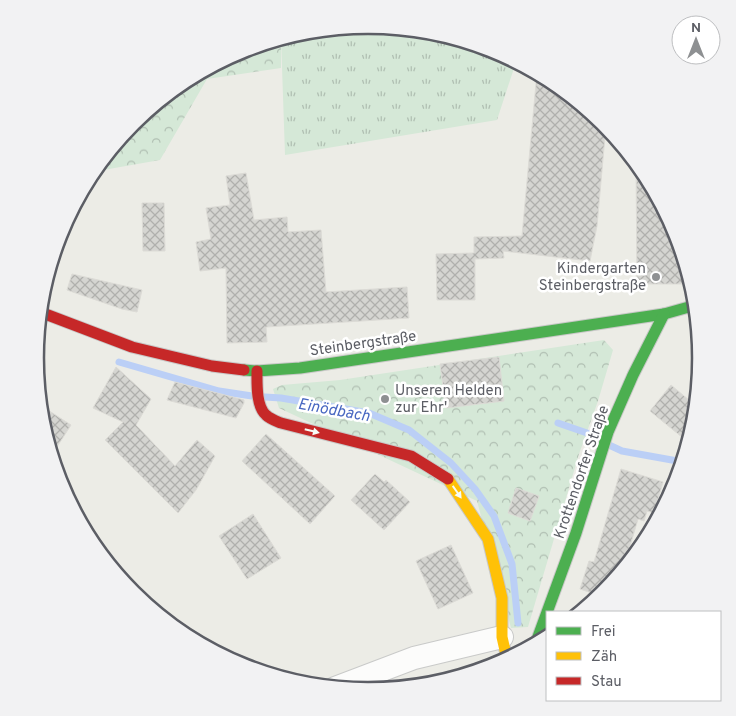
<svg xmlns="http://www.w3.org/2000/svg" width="736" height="716" viewBox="0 0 736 716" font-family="Overpass,sans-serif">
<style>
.grass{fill:url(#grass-tufts)}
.forest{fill:url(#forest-crowns)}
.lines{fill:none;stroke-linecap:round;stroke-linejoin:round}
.stream{stroke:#bbcff6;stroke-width:7}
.building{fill:url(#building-cross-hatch);stroke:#dcdbd6}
.street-casing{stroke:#c9cac9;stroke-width:24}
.fast-casing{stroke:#c8c8c7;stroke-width:13}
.slow-casing{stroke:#c8c8c7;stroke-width:13}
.jam-casing{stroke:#c8c8c7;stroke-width:13}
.street{stroke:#fcfcfb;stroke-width:22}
.fast{stroke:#4caf50;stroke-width:11}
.slow{stroke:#ffc107;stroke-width:11}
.jam{stroke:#c62828;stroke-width:11}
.oneway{fill:#f6fbf6}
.poi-dot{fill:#8e9092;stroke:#fff;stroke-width:2}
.labels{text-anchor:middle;stroke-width:5;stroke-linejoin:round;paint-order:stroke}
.poi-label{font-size:15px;fill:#5c5e65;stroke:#fff;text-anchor:end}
.street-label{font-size:15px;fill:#5c5e65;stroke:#fff}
.water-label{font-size:16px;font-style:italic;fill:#4867c1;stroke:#fff}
.rim{fill:none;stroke:#5c5e65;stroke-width:2.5}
</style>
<defs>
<pattern id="grass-tufts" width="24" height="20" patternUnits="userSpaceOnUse" patternTransform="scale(1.25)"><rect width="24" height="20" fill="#d5e8d7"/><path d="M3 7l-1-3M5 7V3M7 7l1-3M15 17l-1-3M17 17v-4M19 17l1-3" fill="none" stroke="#b0bfb2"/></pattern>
<pattern id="forest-crowns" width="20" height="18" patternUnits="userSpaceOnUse" patternTransform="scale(1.25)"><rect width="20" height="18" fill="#d5e8d7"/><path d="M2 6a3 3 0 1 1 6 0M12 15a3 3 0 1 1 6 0" fill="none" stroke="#b0bfb2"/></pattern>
<pattern id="building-cross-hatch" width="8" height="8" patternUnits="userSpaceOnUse" patternTransform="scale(1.25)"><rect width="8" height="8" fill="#d5d5d1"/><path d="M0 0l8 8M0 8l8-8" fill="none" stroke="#b0b0ad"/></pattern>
</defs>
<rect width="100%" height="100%" fill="#ecece6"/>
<path class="grass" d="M368,25l65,6 63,19 20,12 -19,58 -212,35 -4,-117 22,-7z"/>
<g class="forest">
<path d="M281,38v30l-74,11 -47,81 -68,12 23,-28 9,-2 20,-29 39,-32 58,-31z"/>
<path d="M604,340l9,10 -15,51 -19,53 -51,173 -17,1 -34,-127 -198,-93 -6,-19 9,-4 58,-5z"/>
</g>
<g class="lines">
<g class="stream">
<path d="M119,362l100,29 33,5"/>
<path d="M265,397l16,1 88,15 40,17 42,33 24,26 19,27 18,48 6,59"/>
<path d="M558,423l29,10 13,7"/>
<path d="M609,445l13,6 61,11"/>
</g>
</g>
<g class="building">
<path d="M537,73l16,8 53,44 -9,101 -7,35 -87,-10 1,7 -29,1v41h-38l-1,-46 38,-1v-16l48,-1z"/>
<path d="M636,162l9,11 31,58 16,53h-55z"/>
<path d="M246,173l8,47 33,-3 1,15 33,-2 5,62 81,-5 2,31 -143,9 1,15 -40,1 -1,-75 -26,3 -4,-29 15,-3 -5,-31 24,-3 -4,-29z"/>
<path d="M142,203h22l1,48h-22z"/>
<path d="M72,274l70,16 -5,22 -15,-3 -55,-19z"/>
<path d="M499,357l5,44 -58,7 -6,-44z"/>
<path d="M116,367l35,32 -15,26 39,41 22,-26 18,16 -19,34 -18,23 -73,-73 18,-18 -30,-14z"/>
<path d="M175,382l69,18v3l-8,15 -69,-18z"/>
<path d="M671,385l25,21 -2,19 -11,13 -33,-27z"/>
<path d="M40,405l31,20 -20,31 -10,-33z"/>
<path d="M266,434l69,62 -25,28 -68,-63z"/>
<path d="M621,469l42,13 -9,31 -7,-2 -3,10 -6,-2 -10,34 7,2 -34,41 -21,-7 9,-28 5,1z"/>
<path d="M375,474l9,8 2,-2 24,22 -26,28 -33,-30z"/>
<path d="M516,488l23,8 -9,25 -22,-8z"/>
<path d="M253,514l28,44 -34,21 -28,-43z"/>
<path d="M451,545l22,48 -35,16 -22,-48z"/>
</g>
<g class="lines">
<defs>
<path id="street" d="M335,688l79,-30 88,-21"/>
<g id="fast">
<path d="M244,370l13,1 43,-3 364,-54 32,-9"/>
<path d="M535,645l41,-112 32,-101 25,-57 31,-61"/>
</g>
<path id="slow" d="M448,479l40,60 14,59v39l5,22"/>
<g id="jam">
<path d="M40,312l92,35 80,19 32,4"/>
<path d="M257,371c0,13 -1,35 9,44 4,4 10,6 15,8l130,33 37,23"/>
</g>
</defs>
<use href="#street" class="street-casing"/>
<use href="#fast" class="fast-casing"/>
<use href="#slow" class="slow-casing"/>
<use href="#jam" class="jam-casing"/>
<use href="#street" class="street"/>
<use href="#fast" class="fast"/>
<use href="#slow" class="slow"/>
<use href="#jam" class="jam"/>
</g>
<defs><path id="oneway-solid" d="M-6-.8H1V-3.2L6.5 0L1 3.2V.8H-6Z" transform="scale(1.25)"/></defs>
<g class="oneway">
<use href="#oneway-solid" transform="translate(312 431) rotate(14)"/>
<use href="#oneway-solid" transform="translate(457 492) rotate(55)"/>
</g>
<g class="poi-dot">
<circle cx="656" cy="277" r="5"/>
<circle cx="385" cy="399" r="5"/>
</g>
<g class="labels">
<g class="poi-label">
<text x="646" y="273">Kindergarten<tspan x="646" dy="17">Steinbergstraße</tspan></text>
<text x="395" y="395" text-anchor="start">Unseren Helden<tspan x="395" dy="17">zur Ehr'</tspan></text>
</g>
<g class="street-label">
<text transform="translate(363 343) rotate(-8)" y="5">Steinbergstraße</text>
<text transform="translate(581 472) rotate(-71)" y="5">Krottendorfer Straße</text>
</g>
<g class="water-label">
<text transform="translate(334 409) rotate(10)" y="6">Einödbach</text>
</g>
</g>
<path d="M0 0H736V716H0ZM44 358a324 324 0 1 1 648 0a324 324 0 1 1-648 0Z" fill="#f2f2f3" fill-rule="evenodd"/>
<path class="rim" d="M44 358a324 324 0 1 1 648 0a324 324 0 1 1-648 0Z"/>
<rect x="546" y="611" width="175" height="90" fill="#ffffff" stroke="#bebfc1"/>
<rect x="556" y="627" width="25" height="8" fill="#4caf50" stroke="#bebfc1"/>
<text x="591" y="636" font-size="15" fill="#5c5e65">Frei</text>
<rect x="556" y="652" width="25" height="8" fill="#ffc107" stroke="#bebfc1"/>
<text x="591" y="661" font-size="15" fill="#5c5e65">Zäh</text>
<rect x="556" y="677" width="25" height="8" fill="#c62828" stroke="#bebfc1"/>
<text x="591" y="686" font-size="15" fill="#5c5e65">Stau</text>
<g transform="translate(696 40)"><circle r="24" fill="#ffffff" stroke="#bebfc1"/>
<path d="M0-4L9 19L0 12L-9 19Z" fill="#8e9092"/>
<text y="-8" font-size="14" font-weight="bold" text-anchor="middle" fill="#5c5e65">N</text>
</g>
</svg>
